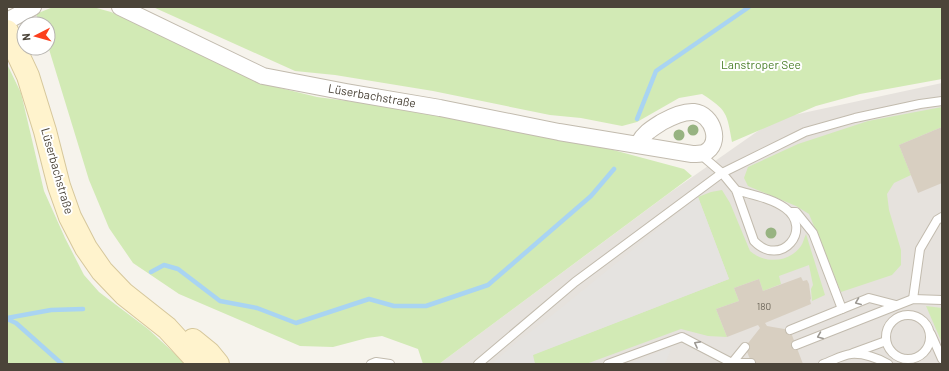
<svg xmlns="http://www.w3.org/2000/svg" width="949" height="371" viewBox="0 0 949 371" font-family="Barlow,sans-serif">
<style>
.industrial{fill:#e6e2dd}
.green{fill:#d2eab5}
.parking{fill:#e5e3e0}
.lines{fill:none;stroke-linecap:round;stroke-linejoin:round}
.stream{stroke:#a9d4f2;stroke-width:4.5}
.building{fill:#d8cfc1}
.service-casing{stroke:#c2bbae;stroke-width:10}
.minor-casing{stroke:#c2bbae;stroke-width:18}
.secondary-casing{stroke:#d6c79b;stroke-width:24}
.service{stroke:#fff;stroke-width:8}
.minor{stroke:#fff;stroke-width:16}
.secondary{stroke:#fff3cd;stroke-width:22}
.tree{fill:#97b381}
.oneway{stroke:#9c9892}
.labels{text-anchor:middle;stroke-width:4;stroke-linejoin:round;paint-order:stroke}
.number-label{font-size:10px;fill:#6e675b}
.park-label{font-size:12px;fill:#4a7f2a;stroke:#fff}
.street-label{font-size:12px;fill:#4b4439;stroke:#fff}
</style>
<rect width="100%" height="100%" fill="#f6f3ec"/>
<path class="industrial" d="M942,83v281h-503l229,-170 107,-75z"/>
<g class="green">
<path d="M53,7h40l18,5 153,72 53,13 99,13 186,37 82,22 8,7 -253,188h-16l-5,-15 -36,-13 -15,2 -34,9 -33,-1 -121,-52 -46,-31 -24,-35 -20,-48 -41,-134v-22h-8l-4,-10z"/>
<path d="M153,7h789v72l-82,15 -44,12 -84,36c-5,-29 -5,-32 -30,-48l-23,4 -42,24 -15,4 -41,-8 -31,-3 -117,-24 -98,-16 -40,-4z"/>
<path d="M7,64l14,29 23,98 21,47 19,37 15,17 49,37 38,35h-179z"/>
<path d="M942,107v20l-43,18 12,30 -17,8 -7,11 2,16 12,40v15l-9,10 -51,17 -32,-78 -13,-8 -48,-20 -4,-8 4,-11 50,-23 70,-23z"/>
<path d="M722,190l8,13 20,48c15,13 39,12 51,-5 2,-3 3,-8 5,-12l19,61 -13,6 -1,-12 2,-4 -4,-20 -30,11 2,8 -18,7 -4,-12 -25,9 5,13 -23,8 11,28 -19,-1 -27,-7 -95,35h-51l-3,-9 197,-76 -31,-82 13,-5z"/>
<path d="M926,306l16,2v35z"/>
</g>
<g class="parking">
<path d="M698,197l31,82 -196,76 2,9h-43l26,-23 27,-20z"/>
<path d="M672,347l-7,17h-35z"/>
</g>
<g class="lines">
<g class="stream">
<path d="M637,119l19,-48 93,-64"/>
<path d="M151,272l13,-7 14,4 42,32 37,7 39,15 73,-24 25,7h32l62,-21 103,-89 23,-27"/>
<path d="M7,318l44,-8 32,-1"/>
<path d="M7,319l9,4 46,41"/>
</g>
</g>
<g class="building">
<path d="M942,127v56l-24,10 -19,-48z"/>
<path d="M801,277l2,4 4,-1 2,4 2,15 -1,1 1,4 -46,19 2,3 23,4 13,34h-51l-7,-17 15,-19 -2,-3 -31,12 -11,-28 23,-8 -5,-13 25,-9 4,12z"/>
</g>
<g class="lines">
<defs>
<g id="service">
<path d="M700,154l22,19 83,-41 50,-14 65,-14 22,-3"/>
<path d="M791,212h5l17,21 29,76"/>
<path d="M913,299l7,-50 17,-29 5,-3"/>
<circle cx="908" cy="337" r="22"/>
<path d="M790,330l79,-32 27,7"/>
<path d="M931,334l11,25"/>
<path d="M796,345l117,-46 29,1"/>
<path d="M853,353l33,-12"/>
<path d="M732,363l13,-16"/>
<path d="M371,364l5,-2 14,2"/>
<path d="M478,364l97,-82 147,-109 14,17 18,51c27,28 60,-12 31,-33 -14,-10 -33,-13 -49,-18"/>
<path d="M608,364l74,-27 50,26v1"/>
<path d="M728,364l4,-1h19"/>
<path d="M823,364c9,-3 19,-9 28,-10 12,-1 27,4 37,10"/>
</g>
<g id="minor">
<path d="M120,7l143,69 83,16 94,16 119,24 133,22c4,0 8,0 12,-1 19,-9 9,-39 -10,-41 -11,-1 -23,5 -32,10 -11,7 -18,11 -24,22"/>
<path d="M7,21l26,-14"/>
</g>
<g id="secondary">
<path d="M7,31l21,45 17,55 14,55 11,31 16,31 16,23 22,23 43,34 33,36"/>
<path d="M193,340l16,13 9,11"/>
</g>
</defs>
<use href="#service" class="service-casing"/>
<use href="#minor" class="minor-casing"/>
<use href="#secondary" class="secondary-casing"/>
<use href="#service" class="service"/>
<use href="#minor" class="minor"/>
<use href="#secondary" class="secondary"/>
</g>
<g class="tree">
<circle cx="693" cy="130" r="5.5"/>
<circle cx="679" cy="135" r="5.5"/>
<circle cx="771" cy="233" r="5.5"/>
</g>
<defs><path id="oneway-chevron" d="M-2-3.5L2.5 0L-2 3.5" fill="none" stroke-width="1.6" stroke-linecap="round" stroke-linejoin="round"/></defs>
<g class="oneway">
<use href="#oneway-chevron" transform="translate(858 302) rotate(158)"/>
<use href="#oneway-chevron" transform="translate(820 336) rotate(158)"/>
<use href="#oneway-chevron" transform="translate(697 344) rotate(-152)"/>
</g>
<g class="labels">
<g class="number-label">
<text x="764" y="310">180</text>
</g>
<g class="park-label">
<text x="761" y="69">Lanstroper See</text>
</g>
<g class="street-label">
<text transform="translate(372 96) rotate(10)" y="4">Lüserbachstraße</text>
<text transform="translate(57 171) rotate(74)" y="4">Lüserbachstraße</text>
</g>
</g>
<rect width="949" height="371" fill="none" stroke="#4b4439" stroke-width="16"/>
<g transform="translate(36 36) rotate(264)"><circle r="19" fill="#ffffff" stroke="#b7b4b0"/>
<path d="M0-3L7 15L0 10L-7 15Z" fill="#fc3f1d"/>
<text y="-6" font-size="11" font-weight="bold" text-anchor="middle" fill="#4b4439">N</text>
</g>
</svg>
